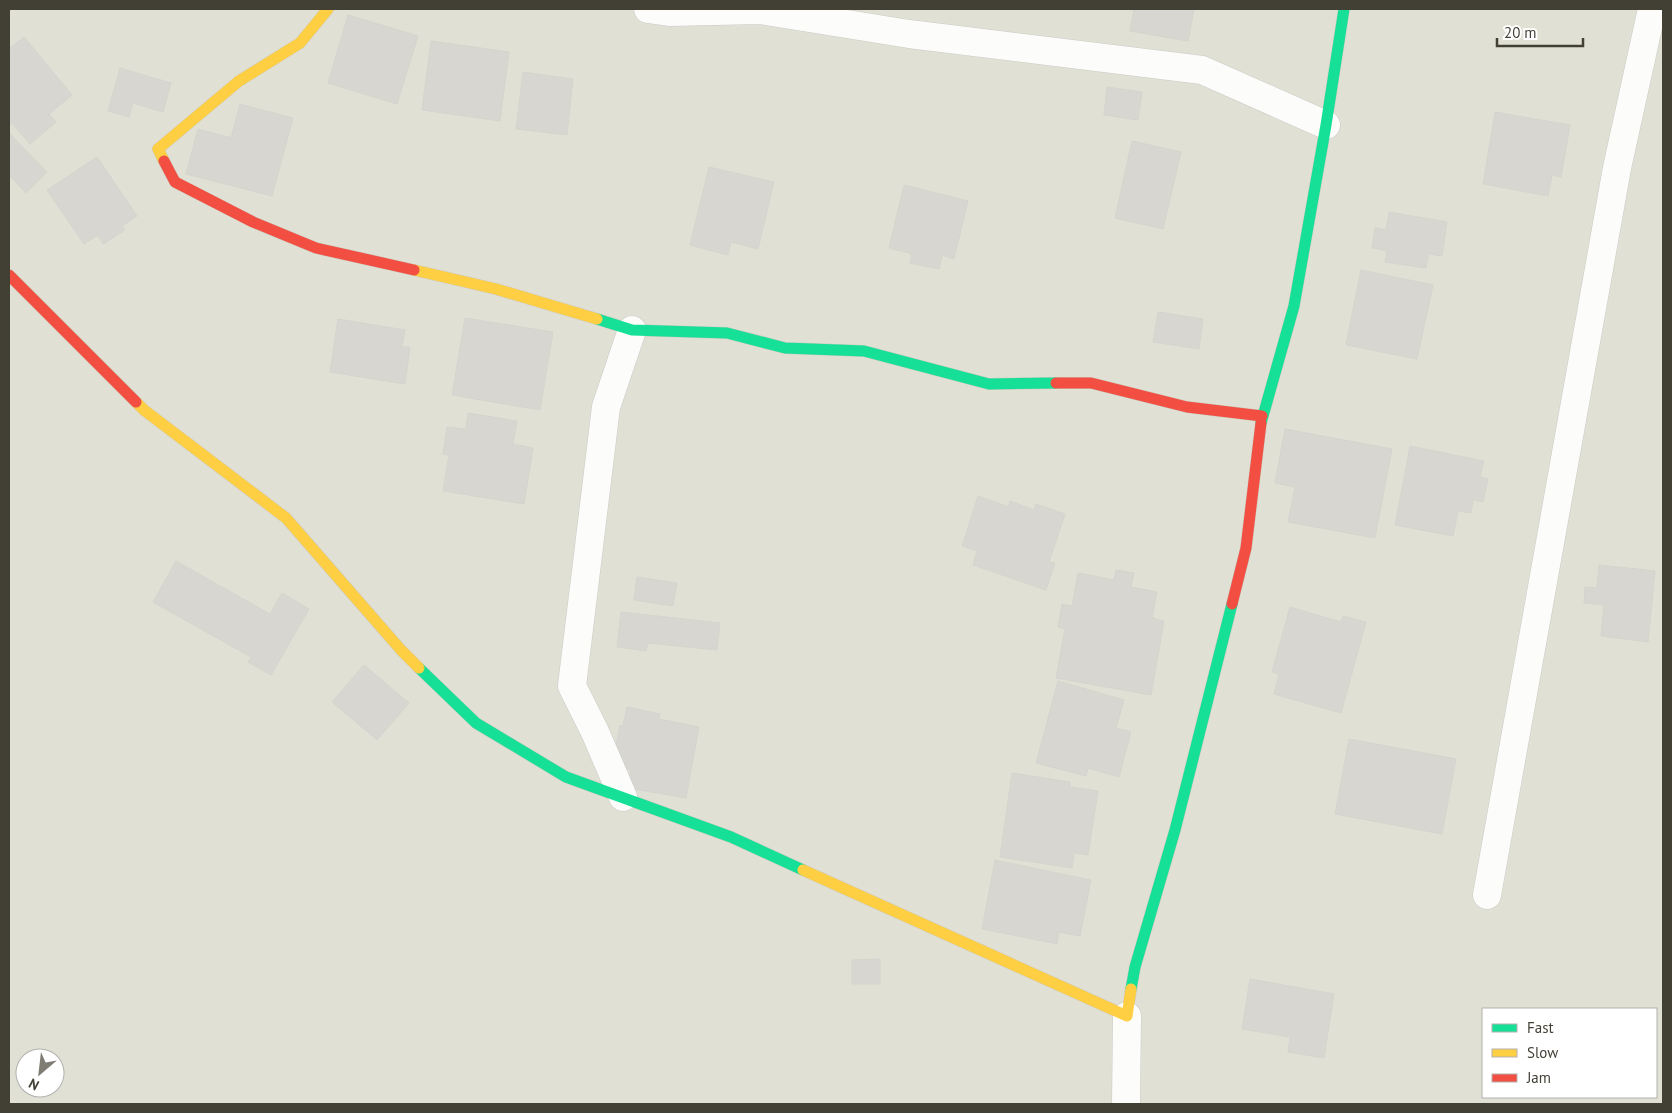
<svg xmlns="http://www.w3.org/2000/svg" width="1672" height="1113" viewBox="0 0 1672 1113" font-family="'PT Sans',sans-serif">
<style>
.residential{fill:#e1e0d5;fill-rule:evenodd}
.building{fill:#d7d6d0;stroke:#d5d4cd}
.lines{fill:none;stroke-linecap:round;stroke-linejoin:round}
.street-casing{stroke:#cbcbc5;stroke-width:29}
.fast-casing{stroke:#cccbbf;stroke-width:12}
.slow-casing{stroke:#cccbbf;stroke-width:12}
.jam-casing{stroke:#cccbbf;stroke-width:12}
.street{stroke:#fcfcfb;stroke-width:28}
.fast{stroke:#16e098;stroke-width:11}
.slow{stroke:#ffcf43;stroke-width:11}
.jam{stroke:#f24e42;stroke-width:11}
</style>
<rect width="100%" height="100%" fill="#edede7"/>
<path class="residential" d="M9,9h1654v1095h-1654zM1483,1009h173v88h-173zM25,1058h30v30h-30z"/>
<g class="building">
<path d="M1134,9h60l-6,32 -58,-10z"/>
<path d="M348,15l70,21 -21,68 -69,-21z"/>
<path d="M24,37l48,58 -23,19 7,8 -26,22 -18,-21 -3,3v-77z"/>
<path d="M431,41l78,11 -9,69 -78,-11z"/>
<path d="M120,68l51,15 -8,29 -30,-9 -4,14 -21,-6z"/>
<path d="M523,72l50,7 -6,56 -51,-6z"/>
<path d="M1107,87l35,5 -4,28 -34,-5z"/>
<path d="M240,104l53,14 -21,78 -86,-22 12,-45 33,9z"/>
<path d="M1495,112l75,13 -9,52 -9,-2 -4,21 -65,-12z"/>
<path d="M9,133l38,39 -21,21 -17,-18z"/>
<path d="M1132,141l49,11 -18,77 -48,-11z"/>
<path d="M97,157l40,59 -15,10 3,4 -22,14 -5,-9 -14,9 -37,-54z"/>
<path d="M709,167l65,15 -16,67 -27,-7 -3,13 -38,-10z"/>
<path d="M904,185l64,16 -14,58 -12,-4 -3,14 -29,-6 2,-9 -23,-6z"/>
<path d="M1389,212l58,10 -5,34 -13,-2 -3,14 -41,-6 2,-11 -15,-3 3,-20 11,2z"/>
<path d="M1361,270l72,15 -16,74 -71,-14z"/>
<path d="M1158,312l45,7 -4,30 -46,-7z"/>
<path d="M465,318l88,14 -13,78 -88,-15z"/>
<path d="M338,319l67,11 -3,17h8l-5,37 -75,-12z"/>
<path d="M468,413l49,8 -4,23 20,4 -9,56 -81,-13 6,-36 -6,-1 4,-27 19,2z"/>
<path d="M1285,429l107,20 -17,89 -87,-16 7,-35 -20,-4z"/>
<path d="M1410,446l74,15 -4,16 8,2 -5,23 -10,-2 -2,13 -13,-2 -5,25 -58,-11z"/>
<path d="M978,496l31,11 1,-6 24,9 2,-6 29,10 -16,48 6,1 -9,27 -73,-25 4,-14 -15,-5z"/>
<path d="M176,561l94,53 12,-21 27,16 -38,66 -23,-13 3,-5 -98,-55z"/>
<path d="M1599,565l56,6 -7,71 -47,-6 3,-31 -20,-2 1,-16 12,1z"/>
<path d="M1116,570l18,3 -3,14 26,5 -5,26 12,3 -13,74 -95,-17 9,-49 -7,-2 4,-23 10,2 6,-33 36,7z"/>
<path d="M637,577l40,6 -4,23 -39,-6z"/>
<path d="M1290,607l51,15 2,-6 23,6 -25,91 -67,-19 5,-20 -7,-2z"/>
<path d="M621,612l99,11 -3,27 -69,-7 -2,8 -29,-4z"/>
<path d="M364,665l45,38 -32,37 -45,-38z"/>
<path d="M1058,681l66,19 -8,28 15,4 -12,45 -31,-9 -2,8 -50,-13z"/>
<path d="M627,707l33,7 -1,5 40,8 -13,71 -58,-10 3,-19 -19,-4 8,-40 3,1z"/>
<path d="M1349,739l107,20 -14,75 -107,-20z"/>
<path d="M1012,773l58,9v5l28,4 -10,64 -14,-2 -2,15 -72,-11z"/>
<path d="M995,860l96,20 -11,56 -21,-4 -2,12 -75,-15z"/>
<path d="M880,959v25h-28v-24z"/>
<path d="M1250,979l84,15 -10,64 -36,-6 2,-15 -48,-8z"/>
</g>
<g class="lines">
<defs>
<g id="street">
<path d="M648,9l21,3 91,-2 149,24 293,36 124,55"/>
<path d="M623,797l-28,-65 -23,-46 34,-279 26,-77"/>
<path d="M1487,895l130,-727 35,-159"/>
<path d="M1126,1104l1,-88"/>
</g>
<g id="fast">
<path d="M597,319l35,11 95,3 58,15 79,3 125,33 67,-1"/>
<path d="M1261,423l33,-117 32,-181 18,-116"/>
<path d="M419,668l57,55 90,54 165,60 72,33"/>
<path d="M1131,989l4,-22 40,-137 57,-226"/>
</g>
<g id="slow">
<path d="M164,161l-6,-12 81,-68 61,-38 28,-34"/>
<path d="M414,270l82,19 101,30"/>
<path d="M136,402l8,8 142,108 115,132 18,18"/>
<path d="M803,870l324,146 4,-27"/>
</g>
<g id="jam">
<path d="M164,161l11,21 78,40 63,26 98,22"/>
<path d="M9,275l127,127"/>
<path d="M1056,383h35l96,24 75,9"/>
<path d="M1232,604l14,-56 15,-125"/>
</g>
</defs>
<use href="#street" class="street-casing"/>
<use href="#fast" class="fast-casing"/>
<use href="#slow" class="slow-casing"/>
<use href="#jam" class="jam-casing"/>
<use href="#street" class="street"/>
<use href="#fast" class="fast"/>
<use href="#slow" class="slow"/>
<use href="#jam" class="jam"/>
</g>
<rect width="1672" height="1113" fill="none" stroke="#423f35" stroke-width="20"/>
<rect x="1482" y="1008" width="175" height="90" fill="#ffffff" stroke="#b3b2ae"/>
<rect x="1492" y="1024" width="25" height="8" fill="#16e098" stroke="#b3b2ae"/>
<text x="1527" y="1033" font-size="15" fill="#423f35">Fast</text>
<rect x="1492" y="1049" width="25" height="8" fill="#ffcf43" stroke="#b3b2ae"/>
<text x="1527" y="1058" font-size="15" fill="#423f35">Slow</text>
<rect x="1492" y="1074" width="25" height="8" fill="#f24e42" stroke="#b3b2ae"/>
<text x="1527" y="1083" font-size="15" fill="#423f35">Jam</text>
<g transform="translate(40 1073) rotate(208)"><circle r="24" fill="#ffffff" stroke="#b3b2ae"/>
<path d="M0-4L9 19L0 12L-9 19Z" fill="#7e7c73"/>
<text y="-8" font-size="14" font-weight="bold" text-anchor="middle" fill="#423f35">N</text>
</g>
<path d="M1497 38v8h86v-8" fill="none" stroke="#423f35" stroke-width="2.5"/>
<text x="1504" y="38" font-size="15" fill="#423f35" stroke="#ffffff" stroke-width="4" paint-order="stroke">20 m</text>
</svg>
